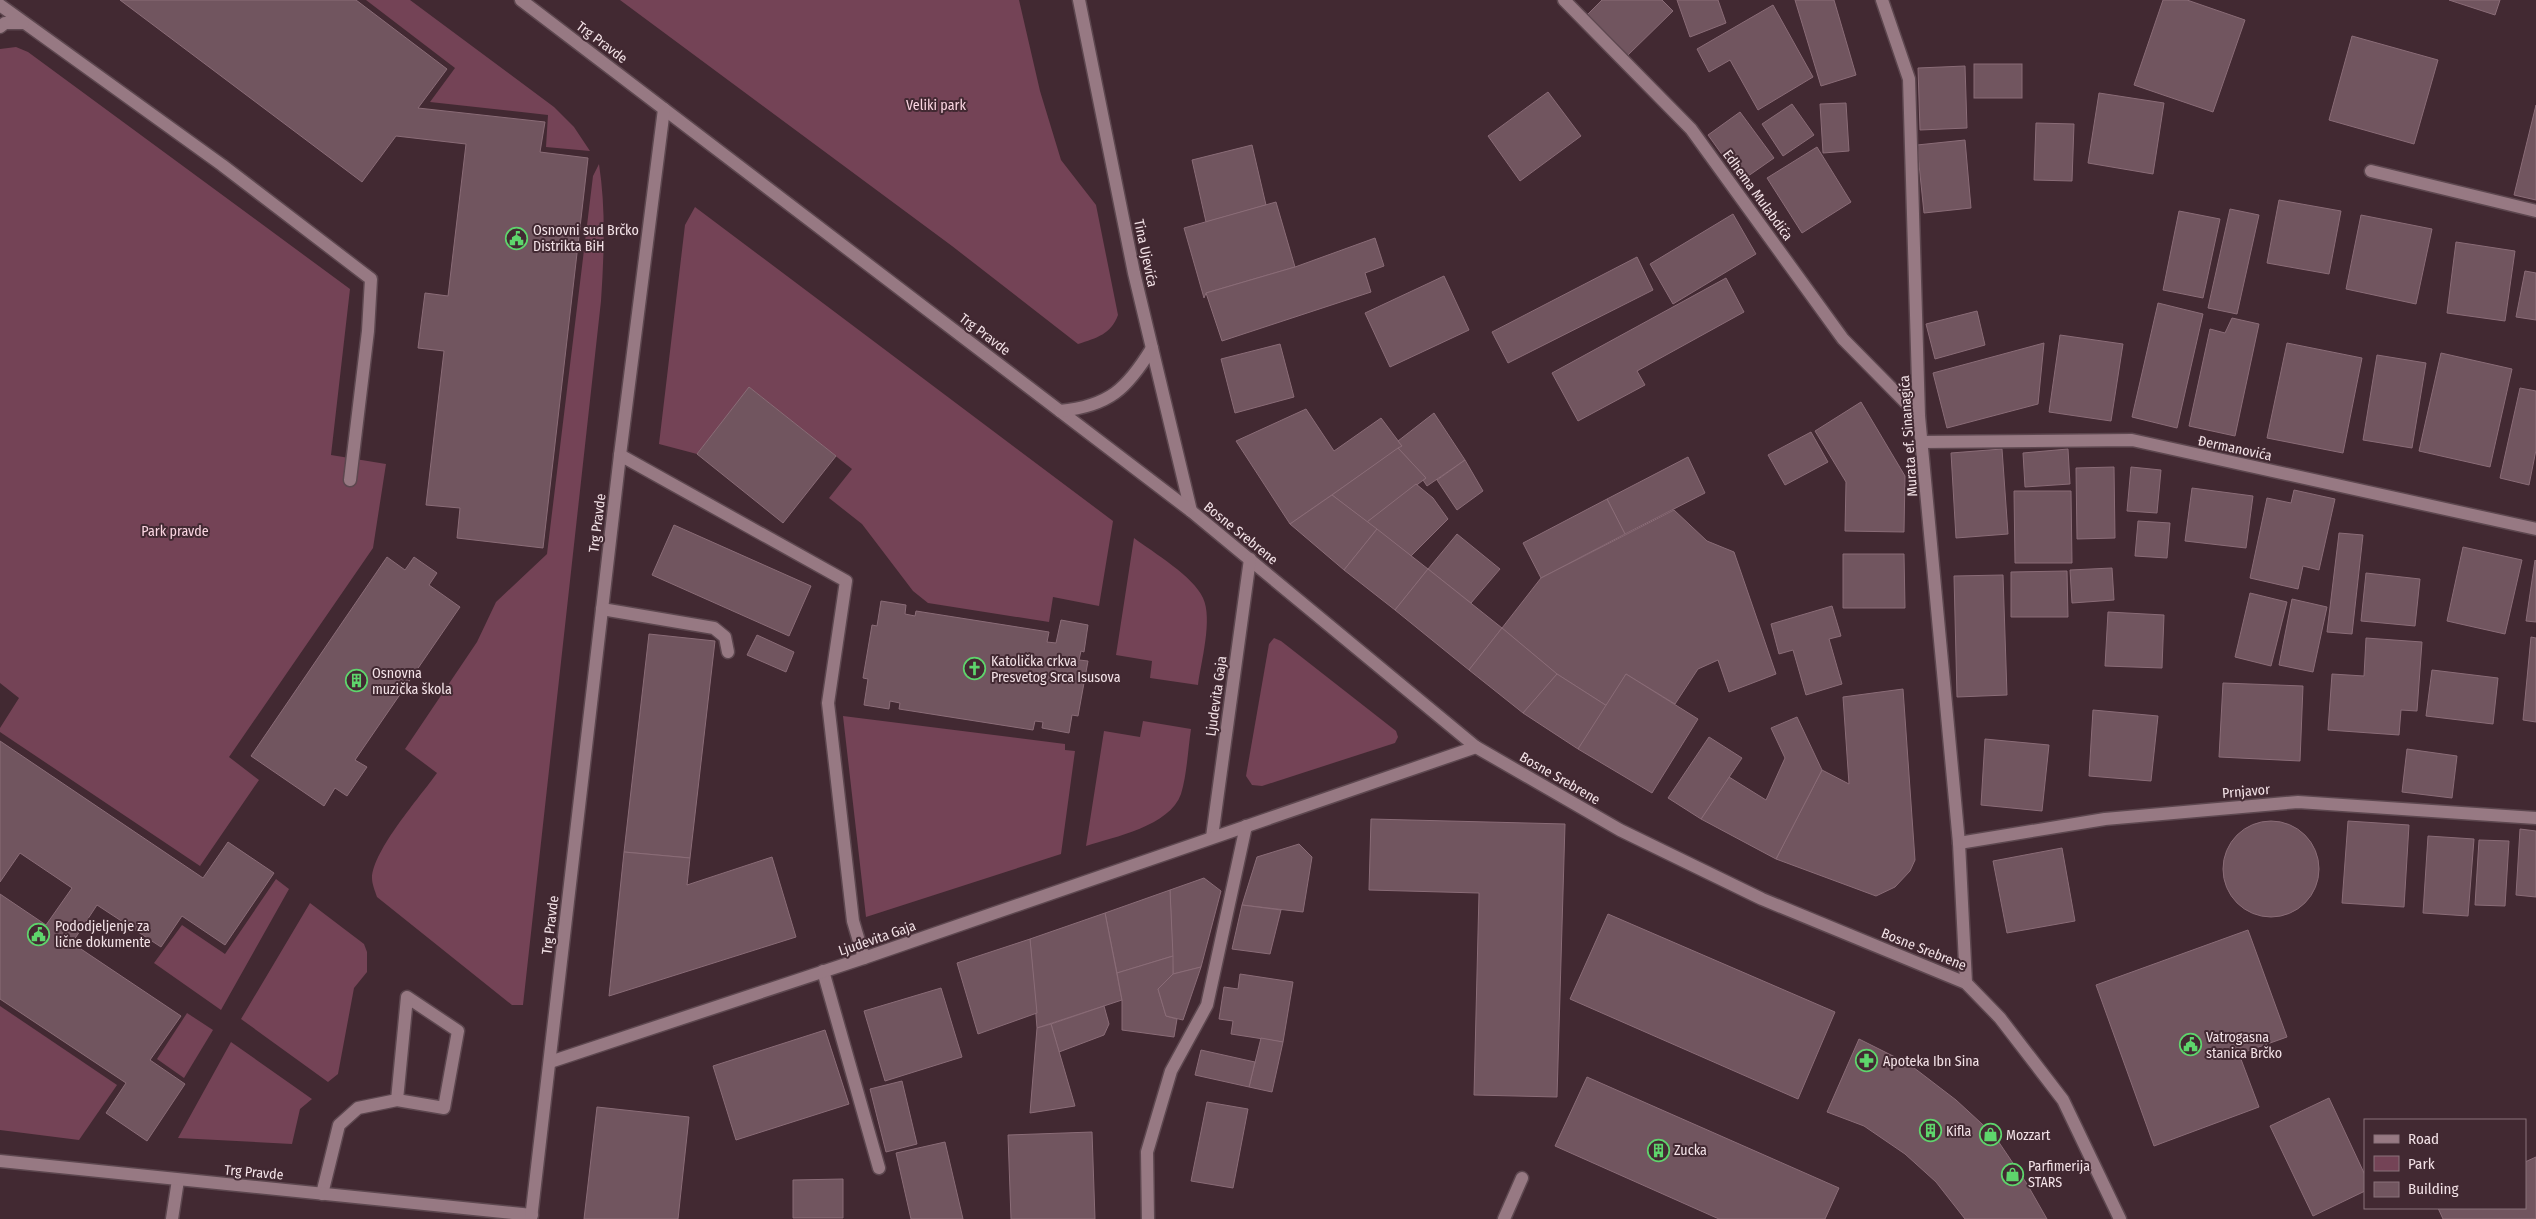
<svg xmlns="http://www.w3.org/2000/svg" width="2536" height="1219" viewBox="0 0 2536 1219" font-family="'Fira Sans Condensed',sans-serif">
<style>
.green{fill:#744356}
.building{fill:#71555f;stroke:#8a6c77}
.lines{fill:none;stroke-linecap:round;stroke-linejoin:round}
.lane-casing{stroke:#5d474f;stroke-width:15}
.street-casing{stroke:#5d474f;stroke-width:15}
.secondary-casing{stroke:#5d474f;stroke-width:15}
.lane{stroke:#977983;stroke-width:12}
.street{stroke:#977983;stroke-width:12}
.secondary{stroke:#977983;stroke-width:12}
.labels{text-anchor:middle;stroke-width:4;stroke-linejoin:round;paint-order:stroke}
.street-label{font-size:14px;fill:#f3e2e7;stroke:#422932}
.park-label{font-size:14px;fill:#fbd6e2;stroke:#422932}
.poi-label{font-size:14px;fill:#f3e2e7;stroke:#422932;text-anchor:start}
</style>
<rect width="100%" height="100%" fill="#422932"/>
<g class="green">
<path d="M366,0h44l144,107 20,20 16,24 -44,-4 2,-32 -118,-13 25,-34z"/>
<path d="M620,0h399l21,91 21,69 35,45 22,110c-7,19 -21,23 -40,29l-126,-98z"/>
<path d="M16,47l12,5 322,237 -19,166 55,9 -13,84 -144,209 30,23 -59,86 -200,-134v-4l19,-30 -19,-15v-634z"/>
<path d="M599,164c7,46 5,91 2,137l-78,704h-11l-135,-108c-2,-6 -5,-13 -5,-19 1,-28 48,-81 65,-105l-32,-24 72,-107 19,-40 51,-48 46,-378z"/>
<path d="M695,207l418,314 -14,85 -46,-9 -4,25 -121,-19 -15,-12 -51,-67 -33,-26 23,-29 -102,-81 -53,66 -38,-10 26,-219z"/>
<path d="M1134,538c20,15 59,38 69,60 10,21 -2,64 -5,87l-48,-7 2,-17 -36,-6z"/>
<path d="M1274,638l7,3 115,90 2,6 -3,6 -133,43 -10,-1 -6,-9 23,-132z"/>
<path d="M843,716l222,28v6l10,1 -14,103 -195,63z"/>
<path d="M1143,721l48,8c-3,20 -4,45 -10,65 -11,32 -67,43 -95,52l18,-115 36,6z"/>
<path d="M276,879l13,10 -68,121 -67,-47 28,-38 43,29z"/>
<path d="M310,903l54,41 3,8v20l-13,16 -16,86 -10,8 -87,-63z"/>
<path d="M0,1006l117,79 -38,55 -79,-10z"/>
<path d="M187,1013l26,17 -29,48 -27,-19z"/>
<path d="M231,1042l81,57 -12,10 -8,35 -114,-6z"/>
</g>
<g class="building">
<path d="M120,0h236l91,69 -29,39 127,14 -5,30 48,6 -45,390 -86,-10 3,-30 -34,-3 18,-154 -26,-3 7,-55 23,3 18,-152 -70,-8 -34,46z"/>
<path d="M1602,0h60l11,11 -45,44 -40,-41z"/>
<path d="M1677,0h41l8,23 -36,14z"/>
<path d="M1795,0h39l22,75 -35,11z"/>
<path d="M2163,0h24l58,20 -32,92 -79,-27z"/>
<path d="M2449,0h51l-5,15z"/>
<path d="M1773,5l40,72 -55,33 -28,-50 -21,12 -12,-23z"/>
<path d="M2352,36l86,24 -24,84 -85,-24z"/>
<rect x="1974" y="64" width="48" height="34"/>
<path d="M1965,66l2,62 -47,2 -2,-62z"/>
<path d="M1548,92l33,44 -61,45 -32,-45z"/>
<path d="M2099,93l65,10 -11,71 -65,-11z"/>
<path d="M1846,103l3,48 -26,2 -3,-49z"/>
<path d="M1792,104l22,31 -31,21 -21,-32z"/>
<path d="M2536,105v95l-22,-5z"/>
<path d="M1740,112l34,46 -33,23 -33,-46z"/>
<path d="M2036,123l38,1 -2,57 -38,-1z"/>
<path d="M1965,140l6,68 -47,5 -7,-68z"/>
<path d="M1252,145l14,60 -60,17 -14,-62z"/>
<path d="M1817,147l34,55 -49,31 -35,-55z"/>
<path d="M2279,200l62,11 -12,63 -62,-11z"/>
<path d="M1276,202l19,65 -89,26 -2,5 -20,-70z"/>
<path d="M2230,209l29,6 -22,99 -29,-6z"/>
<path d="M2179,211l41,8 -17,79 -40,-8z"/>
<path d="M1733,214l23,40 -83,50 -23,-40z"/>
<path d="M2361,215l71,14 -16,75 -70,-15z"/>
<path d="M1375,238l9,28 -19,7 6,19 -149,49 -16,-48 89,-26z"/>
<path d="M2456,242l59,9 -10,70 -58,-8z"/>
<path d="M1637,257l16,33 -145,73 -16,-31z"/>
<path d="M2525,271l11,2v47l-20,-3z"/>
<path d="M1444,276l25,54 -79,37 -25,-54z"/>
<path d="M1726,278l18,34 -107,59 8,14 -67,36 -26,-48z"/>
<path d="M2158,303l45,11 -26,114 -45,-11z"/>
<path d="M1977,311l8,34 -50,14 -9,-35z"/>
<path d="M2232,318l27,6 -24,112 -46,-10 21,-97 15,4z"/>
<path d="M2060,335l63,9 -12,77 -62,-9z"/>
<path d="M2044,343l-6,61 -91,24 -14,-55z"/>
<path d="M2287,343l75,15 -19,95 -76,-15z"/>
<path d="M1280,344l14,53 -59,16 -14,-54z"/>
<path d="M2441,353l71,16 -22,98 -71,-16z"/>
<path d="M2377,355l49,8 -14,85 -49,-8z"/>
<path d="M749,387l87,69 -53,67 -86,-69z"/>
<path d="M2520,388l16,3v59l-7,35 -29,-7z"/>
<path d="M1861,402l44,74 -1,56 -59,-1 1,-49 -31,-51z"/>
<path d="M1306,409l28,42 47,-33 21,28 -112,78 -54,-83z"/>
<path d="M1434,413l31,47 -38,26 -4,-6 3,-2 -28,-30 4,-2 -4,-5z"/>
<path d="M1811,432l17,30 -43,23 -17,-30z"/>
<path d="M1398,448l28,30 -59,44 -35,-27z"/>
<path d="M2002,449l6,85 -52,4 -5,-85z"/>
<path d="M2068,449l2,35 -45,3 -2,-34z"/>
<path d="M1688,457l17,36 -80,41 -18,-35z"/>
<path d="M1465,460l18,31 -26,19 -20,-30z"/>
<path d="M2114,467l1,71 -38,1 -1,-71z"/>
<path d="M2131,467l30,3 -4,43 -30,-2z"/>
<path d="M1416,484l17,14 15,21 -37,37 -44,-34z"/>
<path d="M2192,488l61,8 -7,52 -61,-7z"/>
<path d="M2294,490l41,9 -16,71 -16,-4 -5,23 -48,-11 17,-80 24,5z"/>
<path d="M2014,491h57l1,72h-57z"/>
<path d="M1332,495l45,34 -33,41 -54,-46z"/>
<path d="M1607,499l18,35 -84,44 -18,-35z"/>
<path d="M1674,510l33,31 27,11 42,122 -47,18 -11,-32 -20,9 -23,35 -49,-30 -19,32 -50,-32 -55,-46 39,-50z"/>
<path d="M2138,521l32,2 -3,35 -32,-2z"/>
<path d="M674,525l137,61 -22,50 -137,-61z"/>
<path d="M1377,529l51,40 -33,41 -51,-40z"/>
<path d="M2339,533l24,2 -11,99 -25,-2z"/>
<path d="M1457,534l43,35 -29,34 -43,-34z"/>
<path d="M2463,547l59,13 -17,74 -58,-13z"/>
<path d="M1843,554h61l1,54h-62z"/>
<path d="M387,557l18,13 9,-13 23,16 -8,12 31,22 -105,153 12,7 -20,29 -12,-8 -11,18 -73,-50z"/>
<path d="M2535,560l1,1v61l-10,-1z"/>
<path d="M2112,568l2,32 -42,3 -2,-33z"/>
<path d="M1428,569l74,59 -33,42 -74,-60z"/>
<path d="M2067,571l1,46h-57v-45z"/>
<path d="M2366,573l54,6 -5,47 -54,-5z"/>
<path d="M2003,575l4,120 -50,2 -3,-121z"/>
<path d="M2250,593l37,9 -16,64 -36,-9z"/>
<path d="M2292,599l35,8 -14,65 -34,-7z"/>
<path d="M881,601l25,4 -1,9 10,2 1,-5 133,21 -2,10 9,1 5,-23 27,5 -4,27 -3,-1 -2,9 9,1 -10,55 -6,-1 -3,18 -27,-5 1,-6 -8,-1 -2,9 -134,-21 1,-6 -10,-2 -1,8 -25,-4 4,-26 -5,-1 9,-53 5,1z"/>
<path d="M1832,606l9,30 -12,3 13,45 -36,11 -13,-45 -14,4 -8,-30z"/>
<path d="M2108,612l56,3 -2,53 -57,-2z"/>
<path d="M1502,628l55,46 -34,39 -54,-43z"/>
<path d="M649,634l66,7 -25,217 -66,-6z"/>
<path d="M757,635l37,17 -8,20 -39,-17z"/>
<path d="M2531,637l5,1v84l-13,-2z"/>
<path d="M2366,638l56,4 -5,69 -16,-1 -2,25 -71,-5 4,-56 32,2z"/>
<path d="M2432,670l66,8 -5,46 -67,-8z"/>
<path d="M1557,674l50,32 -29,43 -55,-36z"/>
<path d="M1626,674l72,45 -46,74 -74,-44z"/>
<path d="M2223,683l80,3 -3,75 -81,-4z"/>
<path d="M1903,689l12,171 -5,11 -15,16 -19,9 -100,-37 46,-89 27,14 -6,-87z"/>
<path d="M2093,710l65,6 -7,65 -62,-5z"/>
<path d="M1797,717l25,53 -46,89 -75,-40 28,-42 37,23 19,-42 -14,-30z"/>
<path d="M1709,737l33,21 -41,61 -33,-21z"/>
<path d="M1985,739l64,6 -7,66 -61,-6z"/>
<path d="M0,741l203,137 25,-36 46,31 -49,72 -43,-29 -21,31 -64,-42 -25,38 109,73 -31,44 35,24 -38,57 -41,-28 20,-30 -126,-84v-105l46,31 26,-37 -52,-35 -20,29z"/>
<path d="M2407,749l50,7 -5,42 -50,-6z"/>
<path d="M1371,819l194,5 -8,273 -83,-2 5,-202 -110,-3z"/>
<path d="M2348,821l61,4 -5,82 -62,-4z"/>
<circle cx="2271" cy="869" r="48"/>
<path d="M2520,829l16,2v66l-20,-2z"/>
<path d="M2428,836l46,3 -6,77 -45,-3z"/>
<path d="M2479,840l30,1 -4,65 -30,-1z"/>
<path d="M1299,844l13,13 -9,55 -61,-7 15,-48z"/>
<path d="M2062,848l13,73 -68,12 -14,-72z"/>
<path d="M624,852l66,6 -3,27 85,-28 24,80 -187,59z"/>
<path d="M1204,878l17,13 -20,76 -28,7 -3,-84z"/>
<path d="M1170,890l3,66 -56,17 -12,-60z"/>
<path d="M1242,905l39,5 -11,44 -38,-5z"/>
<path d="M1105,913l17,87 -85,28 -7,-89z"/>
<path d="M1608,914l227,98 -37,87 -228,-100z"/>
<path d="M2248,930l39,107 -48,17 20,53 -105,39 -58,-161z"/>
<path d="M1030,939l7,74 -59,21 -21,-71z"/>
<path d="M1173,956v18l-15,15 8,27 11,3 -3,18 -52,-7v-30l-5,-27z"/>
<path d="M1201,967l-18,53 -17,-4 -8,-27 15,-15z"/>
<path d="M1240,974l53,8 -10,60 -52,-8 2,-13 -14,-2 5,-32 14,2z"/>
<path d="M941,988l21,69 -77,24 -21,-70z"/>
<path d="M1104,1006l5,18 -5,11 -45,17 -8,-28z"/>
<path d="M1051,1024l24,82 -45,7 7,-85z"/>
<path d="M825,1030l24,74 -113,36 -23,-74z"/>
<path d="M1261,1038l22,4 -11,50 -23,-5z"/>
<path d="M1859,1039l50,25 47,36 38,35 33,49 20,35h-82l-29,-37 -31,-28 -41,-28 -37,-14z"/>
<path d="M1201,1050l54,12 -6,25 -54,-12z"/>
<path d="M1587,1077l252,111 -14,31h-106l-164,-73z"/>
<path d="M902,1081l15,63 -31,8 -16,-63z"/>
<path d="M2329,1098l36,77v16l-52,25 -43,-90z"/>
<path d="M1207,1102l41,7 -15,79 -42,-7z"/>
<path d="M597,1107l92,10 -11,102h-94z"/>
<path d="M1092,1132l3,87h-84l-3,-84z"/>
<path d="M945,1142l18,77h-52l-15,-66z"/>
<path d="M2536,1157v62h-93l-5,-11h87v-46z"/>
<path d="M843,1179v39h-50v-38z"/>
</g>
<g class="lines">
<defs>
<g id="lane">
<path d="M0,5l222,160 149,114 -3,52 -18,149"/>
<path d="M0,27l5,-4h18"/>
<path d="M620,455l226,126 -18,122 25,218 11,37"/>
<path d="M602,609l112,19 11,9 3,15"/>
<path d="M823,971l56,197"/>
<path d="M322,1194l17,-69 19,-17 39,-8 47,8 14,-77 -51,-34 -10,103"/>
<path d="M172,1219l6,-39"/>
<path d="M1504,1219l18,-41"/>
</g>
<g id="street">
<path d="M1079,0l55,273 57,238"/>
<path d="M1564,0l127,129 152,210 76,77"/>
<path d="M1882,0l27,79 10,337 40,427 7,140"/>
<path d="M664,109l527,402 285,236 144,83 142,69 204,84 34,35 63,82 57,119"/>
<path d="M2371,171l165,40"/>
<path d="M1060,411c49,-5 67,-22 92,-63"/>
<path d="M1923,442l209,-2 404,89"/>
<path d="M1212,837l38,-278"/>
<path d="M1959,843l146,-24 193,-17 238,16"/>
<path d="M550,1062l314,-104 612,-211"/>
<path d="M0,1161l532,54"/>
<path d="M1148,1219l-1,-67 24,-81 36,-66 39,-179"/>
</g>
<path id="secondary" d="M521,0l143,109 -44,346 -89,764"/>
</defs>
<use href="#lane" class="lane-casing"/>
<use href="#street" class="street-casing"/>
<use href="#secondary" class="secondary-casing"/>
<use href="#lane" class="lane"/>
<use href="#street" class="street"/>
<use href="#secondary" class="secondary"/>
</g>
<defs>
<symbol id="civic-ring" viewBox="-11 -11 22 22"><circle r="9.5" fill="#422932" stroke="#5ed56c" stroke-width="1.5"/><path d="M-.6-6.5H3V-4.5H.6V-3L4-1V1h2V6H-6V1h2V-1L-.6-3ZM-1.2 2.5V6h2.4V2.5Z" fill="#5ed56c"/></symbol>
<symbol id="church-ring" viewBox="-11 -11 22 22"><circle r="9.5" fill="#422932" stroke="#5ed56c" stroke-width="1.5"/><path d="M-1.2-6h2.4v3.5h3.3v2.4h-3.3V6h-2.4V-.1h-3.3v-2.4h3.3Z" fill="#5ed56c"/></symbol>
<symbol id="building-ring" viewBox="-11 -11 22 22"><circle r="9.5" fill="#422932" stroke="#5ed56c" stroke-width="1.5"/><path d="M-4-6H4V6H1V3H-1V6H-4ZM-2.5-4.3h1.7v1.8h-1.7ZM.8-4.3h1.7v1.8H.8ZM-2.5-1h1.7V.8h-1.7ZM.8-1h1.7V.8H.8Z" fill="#5ed56c"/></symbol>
<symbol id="pharmacy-ring" viewBox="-11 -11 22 22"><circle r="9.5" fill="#422932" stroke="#5ed56c" stroke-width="1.5"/><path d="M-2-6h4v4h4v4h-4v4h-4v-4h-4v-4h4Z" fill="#5ed56c"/></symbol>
<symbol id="shop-ring" viewBox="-11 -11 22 22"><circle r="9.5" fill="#422932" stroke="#5ed56c" stroke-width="1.5"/><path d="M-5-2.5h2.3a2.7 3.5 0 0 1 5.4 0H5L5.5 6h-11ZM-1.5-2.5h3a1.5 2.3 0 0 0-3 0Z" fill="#5ed56c"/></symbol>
</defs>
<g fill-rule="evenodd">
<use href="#civic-ring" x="504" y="226" width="25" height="25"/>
<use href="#church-ring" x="962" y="656" width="25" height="25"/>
<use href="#building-ring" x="344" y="668" width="25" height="25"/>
<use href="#civic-ring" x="26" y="922" width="25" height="25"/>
<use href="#civic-ring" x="2178" y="1032" width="25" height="25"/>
<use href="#pharmacy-ring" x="1854" y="1048" width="25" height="25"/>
<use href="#building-ring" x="1918" y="1118" width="25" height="25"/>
<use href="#shop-ring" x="1978" y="1122" width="25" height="25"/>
<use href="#building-ring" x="1646" y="1138" width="25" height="25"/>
<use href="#shop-ring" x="2000" y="1162" width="25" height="25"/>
</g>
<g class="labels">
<g class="street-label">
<text transform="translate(602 42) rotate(37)" y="5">Trg Pravde</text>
<text transform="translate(1758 195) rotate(54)" y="5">Edhema Mulabdića</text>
<text transform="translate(1146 253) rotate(78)" y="5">Tina Ujevića</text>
<text transform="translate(985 334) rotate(37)" y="5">Trg Pravde</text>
<text transform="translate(1908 436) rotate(-94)" y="5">Murata ef. Sinanagića</text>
<text transform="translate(2235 448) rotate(12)" y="5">Đermanovića</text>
<text transform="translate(597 523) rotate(-83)" y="5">Trg Pravde</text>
<text transform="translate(1241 533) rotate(39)" y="5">Bosne Srebrene</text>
<text transform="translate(1216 696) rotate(-82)" y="5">Ljudevita Gaja</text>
<text transform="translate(1560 778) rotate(30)" y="5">Bosne Srebrene</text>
<text transform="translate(2246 791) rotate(-5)" y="5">Prnjavor</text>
<text transform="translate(550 925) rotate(-83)" y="5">Trg Pravde</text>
<text transform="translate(877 938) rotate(-19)" y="5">Ljudevita Gaja</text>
<text transform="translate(1924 949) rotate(22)" y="5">Bosne Srebrene</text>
<text transform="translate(254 1172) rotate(5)" y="5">Trg Pravde</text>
</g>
<g class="park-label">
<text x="936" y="110">Veliki park</text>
<text x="175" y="536">Park pravde</text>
</g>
<g class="poi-label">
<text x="533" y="235">Osnovni sud Brčko<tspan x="533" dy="16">Distrikta BiH</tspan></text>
<text x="991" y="666">Katolička crkva<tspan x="991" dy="16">Presvetog Srca Isusova</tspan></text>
<text x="372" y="678">Osnovna<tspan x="372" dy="16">muzička škola</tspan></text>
<text x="55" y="931">Pododjeljenje za<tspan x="55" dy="16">lične dokumente</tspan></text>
<text x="2206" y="1042">Vatrogasna<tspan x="2206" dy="16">stanica Brčko</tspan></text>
<text x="1883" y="1066">Apoteka Ibn Sina</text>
<text x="1946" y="1136">Kifla</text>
<text x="2006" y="1140">Mozzart</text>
<text x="1674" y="1155">Zucka</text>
<text x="2028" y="1171">Parfimerija<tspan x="2028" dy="16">STARS</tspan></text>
</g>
</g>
<rect x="2364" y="1119" width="162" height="90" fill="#422932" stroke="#89737a"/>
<rect x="2374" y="1135" width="25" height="8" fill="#977983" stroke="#89737a"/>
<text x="2408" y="1144" font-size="15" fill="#f3e2e7">Road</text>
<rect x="2374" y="1156" width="25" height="15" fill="#744356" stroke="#89737a"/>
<text x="2408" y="1169" font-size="15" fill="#f3e2e7">Park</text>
<rect x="2374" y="1182" width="25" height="15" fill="#71555f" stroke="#89737a"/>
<text x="2408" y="1194" font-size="15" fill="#f3e2e7">Building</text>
</svg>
